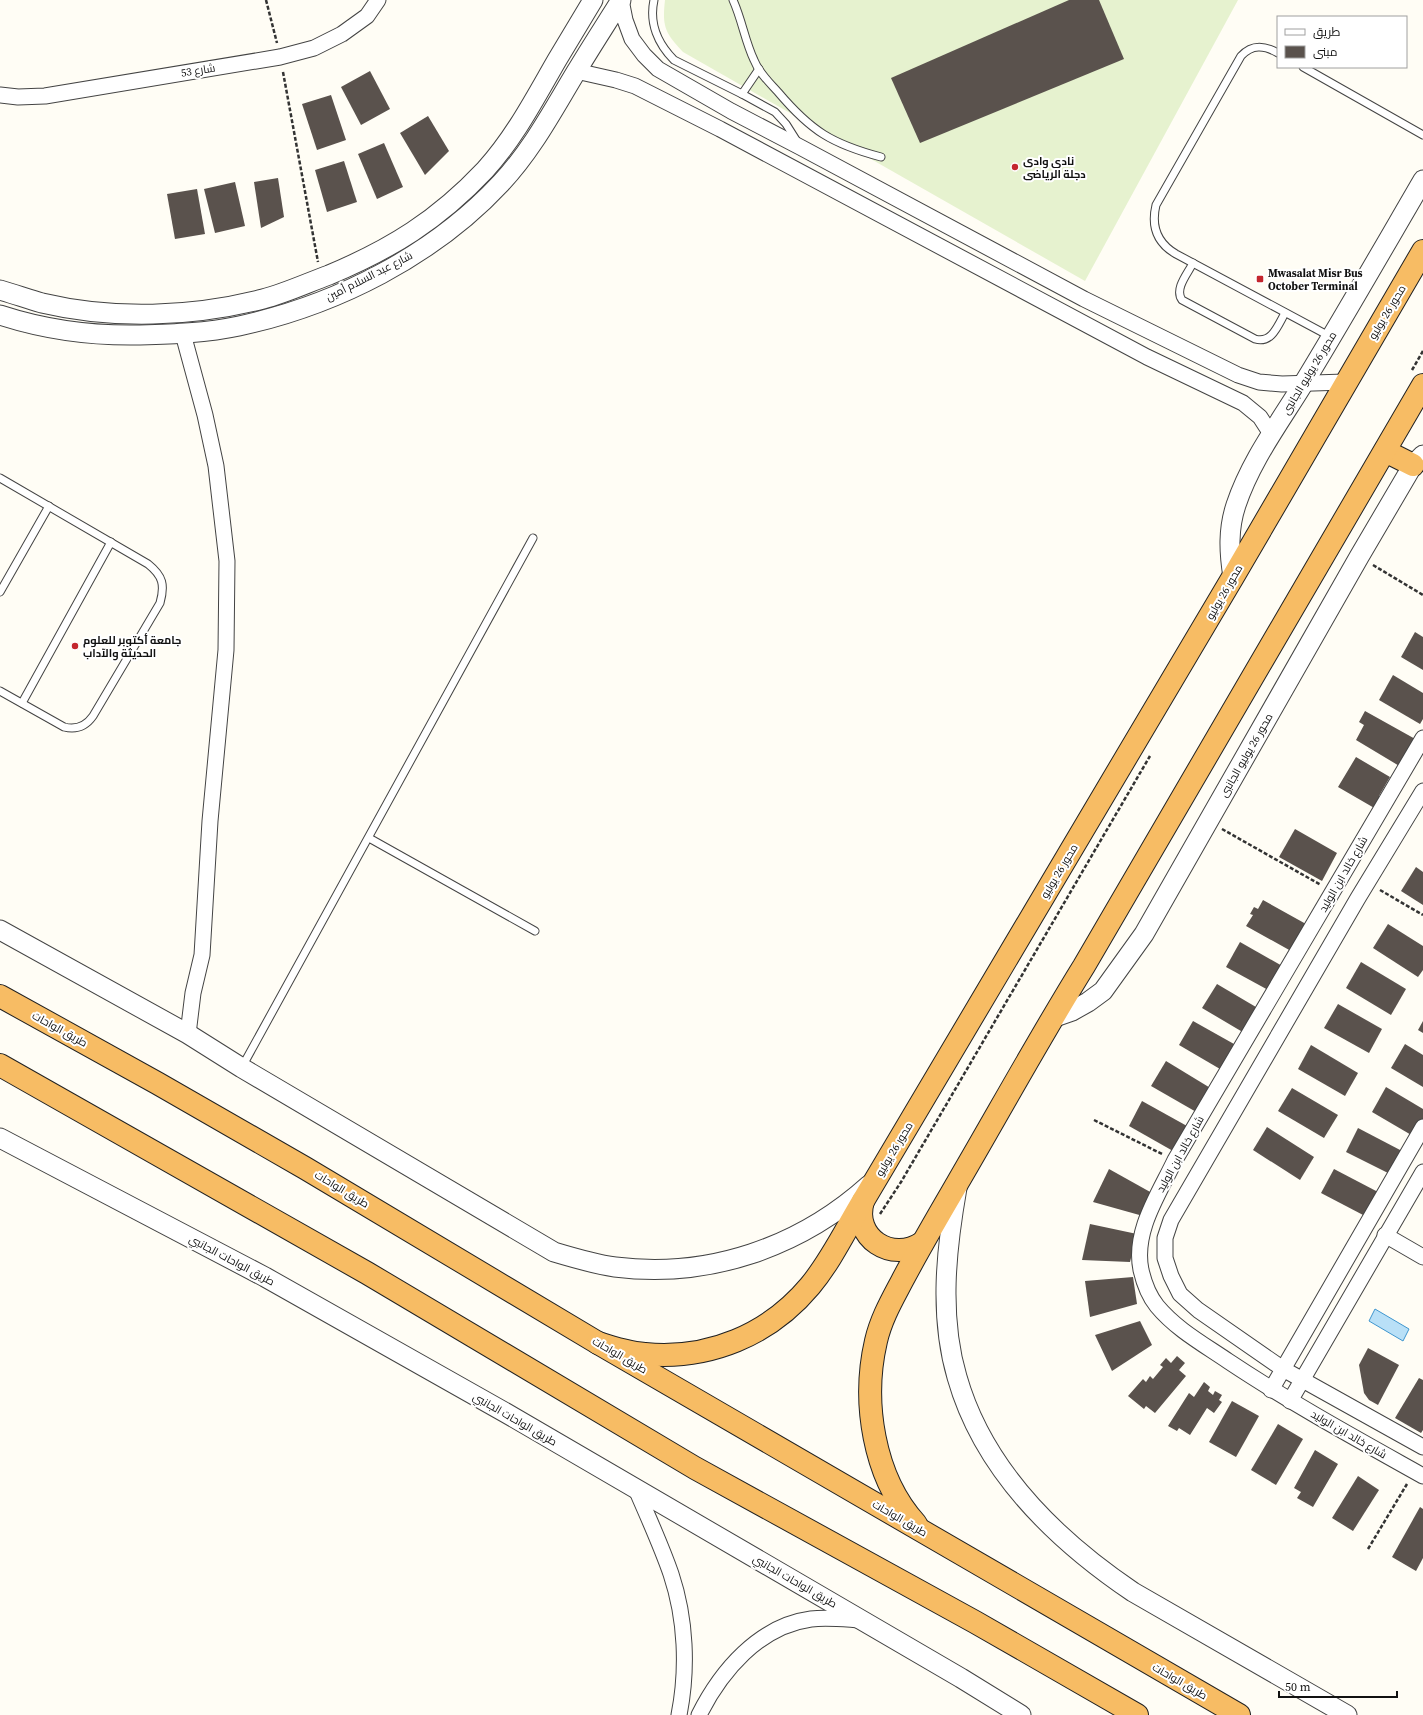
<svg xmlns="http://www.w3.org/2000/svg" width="1423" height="1715" viewBox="0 0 1423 1715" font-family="'Source Serif 4',Cairo,serif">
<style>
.pitch{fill:#e6f2cf}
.water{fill:#b9e0f7;stroke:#3f96cf}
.building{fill:#5a524d}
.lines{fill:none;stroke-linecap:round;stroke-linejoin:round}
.service-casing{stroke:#444;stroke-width:9}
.minor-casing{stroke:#444;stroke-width:17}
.tertiary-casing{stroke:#444;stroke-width:21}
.trunk-casing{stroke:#222;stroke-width:24}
.path{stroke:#333;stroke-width:2.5;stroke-dasharray:4 2;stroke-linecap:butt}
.service{stroke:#fff;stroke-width:7}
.minor{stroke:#fff;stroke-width:15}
.tertiary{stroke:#fff;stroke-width:19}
.trunk{stroke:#f7bc64;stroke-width:22}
.poi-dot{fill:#c4262e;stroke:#fff;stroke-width:1.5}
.labels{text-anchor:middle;stroke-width:4;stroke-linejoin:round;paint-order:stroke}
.street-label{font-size:11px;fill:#111;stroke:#fff}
.poi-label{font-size:11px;font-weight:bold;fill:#111;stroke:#fff;text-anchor:start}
</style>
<rect width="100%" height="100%" fill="#fffdf5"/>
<path class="pitch" d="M665,0h573l-153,281 -402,-229c-18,-19 -21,-25 -18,-52z"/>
<path class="water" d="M1375,1309l34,20 -6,12 -34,-20z"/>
<g class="building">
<path d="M1069,0h30l25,59 -204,84 -29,-65z"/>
<path d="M370,71l20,38 -29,16 -20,-38z"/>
<path d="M331,95l15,45 -29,10 -15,-46z"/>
<path d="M428,116l21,35 -24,24 -25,-42z"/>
<path d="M384,143l19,44 -26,12 -19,-45z"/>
<path d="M344,161l13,41 -30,10 -12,-42z"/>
<path d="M278,178l6,39 -23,11 -7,-46z"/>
<path d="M235,182l10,44 -30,7 -11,-44z"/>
<path d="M197,189l8,45 -30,5 -8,-45z"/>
<path d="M1415,632l8,5v33l-22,-13z"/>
<path d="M1393,675l30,18v26l-3,5 -41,-24z"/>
<path d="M1365,711l52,29 -16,27 -45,-27 8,-15 -5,-3z"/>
<path d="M1356,757l34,20 -11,19 2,4 -5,9 -38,-22z"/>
<path d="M1295,829l42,24 -15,28 -43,-24z"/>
<path d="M1416,867l7,5v33l-22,-14z"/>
<path d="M1263,900l43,24 -15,27 -45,-25 7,-11 -3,-1 4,-7 4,2z"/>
<path d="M1388,924l35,22v24l-5,7 -45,-29z"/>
<path d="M1240,942l44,25 -14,24 -44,-24z"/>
<path d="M1361,962l45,27 -15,26 -45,-27z"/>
<path d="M1217,984l44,26 -15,24 -44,-26z"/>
<path d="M1338,1004l44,25 -13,24 -45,-25z"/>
<path d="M1193,1021l41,23 -14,25 -41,-24z"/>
<path d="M1423,1021v12l-5,-3z"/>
<path d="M1405,1044l18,11v32l-32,-19z"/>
<path d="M1311,1045l47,28 -13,23 -47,-27z"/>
<path d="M1166,1061l46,28 -14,24 -47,-27z"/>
<path d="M1386,1087l37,22v10l-10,17 -41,-24z"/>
<path d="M1292,1088l46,27 -14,23 -46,-27z"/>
<path d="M1142,1101l45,25 -14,25 -44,-25z"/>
<path d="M1267,1127l47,30 -14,23 -47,-30z"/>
<path d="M1358,1128l44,23 -12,23 -44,-22z"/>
<path d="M1109,1169l43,24 -9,23 -50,-14z"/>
<path d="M1334,1169l44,23 -13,24 -44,-23z"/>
<path d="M1090,1224l47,10 -7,28 -48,-2z"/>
<path d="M1133,1277l4,27 -47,13 -5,-36z"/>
<path d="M1140,1321l12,24 -40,26 -17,-36z"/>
<path d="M1368,1348l31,17 -21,40 -9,-5 -5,-7 -5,-28z"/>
<path d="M1177,1356l8,7 -6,7 7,6 -31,37 -9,-7 -2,3 -16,-13 15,-17 3,3 4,-6 3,3 10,-12 -3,-2 6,-7 5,5z"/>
<path d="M1419,1378l4,2v50l-2,3 -26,-15z"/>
<path d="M1204,1382l6,5 -2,4 5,4 2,-4 7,4 -3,5 3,2 -8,11 -7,-5 -17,27 -11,-7 -2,3 -9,-5 21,-33 5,4z"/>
<path d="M1232,1401l27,15 -23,41 -27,-15z"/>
<path d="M1278,1424l25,15 -27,46 -25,-15z"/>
<path d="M1315,1450l23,14 -25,43 -16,-9 4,-6 -7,-4z"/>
<path d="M1358,1476l21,14 -26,41 -21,-13z"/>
<path d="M1420,1507l3,2v49l-7,13 -24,-14z"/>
</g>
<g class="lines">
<defs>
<g id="service">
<path d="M654,0c-5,23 4,44 20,60l68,34 33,18 11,12 12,19"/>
<path d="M733,0c9,20 12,41 21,60 5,13 15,22 24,32 33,39 54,52 103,65"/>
<path d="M1278,53c-14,-8 -26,-9 -37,3l-85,149c-5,21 1,38 20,49l155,83"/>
<path d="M1303,67l120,68"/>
<path d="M742,94l17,-25"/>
<path d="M1193,263c-5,10 -19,26 -11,37l73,39c17,5 23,-14 30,-26"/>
<path d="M0,478l148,86c15,12 17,21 12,39l-67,113c-7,10 -17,14 -29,11l-64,-36"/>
<path d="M0,592l49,-86"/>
<path d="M22,703l89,-161"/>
<path d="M369,838l166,93"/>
<path d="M242,1067l291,-529"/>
</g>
<g id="minor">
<path d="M621,0l4,20 7,19 12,16 14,14 73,42 69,36 284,152 154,76 21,7 23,2 63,-2"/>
<path d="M576,71l40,9 19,6 85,43 427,228 96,46 17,14 11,17"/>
<path d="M0,95l18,2 27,-1 235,-39 34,-9 28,-14 25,-18 11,-16"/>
<path d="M183,334l22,81 11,51 11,95 -1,89 -16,171 -8,134 -9,38 -5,41"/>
<path d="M1423,738l-248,422c-16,34 -42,71 -34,110 3,13 8,26 16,36 19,23 46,38 71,55 63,42 129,78 195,115"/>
<path d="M1423,791l-65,107 -187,322 -6,18v20l6,18 9,18 18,16 85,59 140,78"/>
<path d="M1385,1235l38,22"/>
<path d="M1271,1390l152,-263"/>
<path d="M1290,1401l133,-229"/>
<path d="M636,1489c12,28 25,56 35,85 15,45 17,95 8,141"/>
<path d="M699,1715c22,-44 60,-89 112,-96 16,-2 33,0 49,1"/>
</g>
<g id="tertiary">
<path d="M0,290c14,4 28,9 42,13 72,17 150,14 221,-4 23,-6 44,-16 66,-24 62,-26 109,-55 156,-105 30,-33 50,-72 72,-110 12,-20 24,-40 36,-60"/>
<path d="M0,315c46,15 92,21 140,20 33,-1 66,-2 99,-9 97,-21 194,-70 262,-143 31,-33 52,-73 75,-111 15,-25 30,-48 45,-72"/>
<path d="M1233,577c-4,-25 -5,-48 3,-72 15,-45 44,-83 69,-124 40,-66 79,-134 118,-201"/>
<path d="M0,930l188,104 54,34 312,184c20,6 40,12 61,15 94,12 185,-20 254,-82"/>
<path d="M1052,1018l20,-7 16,-9 15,-11 41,-57 215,-377 54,-92 10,-10"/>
<path d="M0,1138l265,139 241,136 455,265 60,37"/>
<path d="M957,1188c-11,62 -18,128 0,189 26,92 99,163 176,215l214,123"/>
</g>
<g id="trunk">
<path d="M1385,451l28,14"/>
<path d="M0,996l157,87 148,85 293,175 641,372"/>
<path d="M0,1065l367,208 328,195 280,154 162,93"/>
<path d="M863,1201c-11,37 29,62 59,42"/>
<path d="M598,1343c15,5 31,10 47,11 64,6 124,-19 165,-68 21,-25 36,-57 53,-85l370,-624 190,-326"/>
<path d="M916,1524c-43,-47 -54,-123 -40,-183 5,-22 16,-41 26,-60 18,-34 37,-66 56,-99 42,-72 82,-145 126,-216l339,-581"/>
</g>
</defs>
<use href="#service" class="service-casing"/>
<use href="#minor" class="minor-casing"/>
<use href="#tertiary" class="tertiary-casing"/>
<use href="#trunk" class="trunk-casing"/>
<g class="path">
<path d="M266,0l11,43"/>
<path d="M283,72l35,190"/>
<path d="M1412,370l11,-19"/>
<path d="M1373,565l50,30"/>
<path d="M1222,829l99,56"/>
<path d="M1380,890l43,25"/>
<path d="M1094,1120l68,34"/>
<path d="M880,1214l21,-32 249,-426"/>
<path d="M1368,1549l39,-65"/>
</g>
<use href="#service" class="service"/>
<use href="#minor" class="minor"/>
<use href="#tertiary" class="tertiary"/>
<use href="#trunk" class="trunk"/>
</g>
<g class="poi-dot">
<circle cx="1015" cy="167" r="4"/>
<rect x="1256" y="275" width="8" height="8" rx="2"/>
<circle cx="75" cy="646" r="4"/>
</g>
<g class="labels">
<g class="street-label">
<text transform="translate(198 70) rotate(-9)" y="4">شارع 53</text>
<text transform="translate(369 276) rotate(-27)" y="4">شارع عبد السلام أمين</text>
<text transform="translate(1387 312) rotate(-59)" y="4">محور 26 يوليو</text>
<text transform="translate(1309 373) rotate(-59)" y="4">محور 26 يوليو الجانبى</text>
<text transform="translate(1224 592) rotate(-60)" y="4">محور 26 يوليو</text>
<text transform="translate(1246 755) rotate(-60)" y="4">محور 26 يوليو الجانبى</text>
<text transform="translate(1059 871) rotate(-59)" y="4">محور 26 يوليو</text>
<text transform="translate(1343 874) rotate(-60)" y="4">شارع خالد ابن الوليد</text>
<text transform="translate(60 1029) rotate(29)" y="4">طريق الواحات</text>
<text transform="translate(894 1149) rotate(-59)" y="4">محور 26 يوليو</text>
<text transform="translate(1180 1154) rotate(-61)" y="4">شارع خالد ابن الوليد</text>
<text transform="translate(342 1189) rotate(31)" y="4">طريق الواحات</text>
<text transform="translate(232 1260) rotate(28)" y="4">طريق الواحات الجانبي</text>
<text transform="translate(620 1355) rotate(30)" y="4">طريق الواحات</text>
<text transform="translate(515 1419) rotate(30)" y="4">طريق الواحات الجانبي</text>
<text transform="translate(1349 1434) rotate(30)" y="4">شارع خالد ابن الوليد</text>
<text transform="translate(900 1518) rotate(30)" y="4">طريق الواحات</text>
<text transform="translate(795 1581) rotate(30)" y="4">طريق الواحات الجانبي</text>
<text transform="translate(1180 1681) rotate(30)" y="4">طريق الواحات</text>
</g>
<g class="poi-label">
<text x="1023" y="165">نادي وادى<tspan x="1023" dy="13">دجلة الرياضى</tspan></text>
<text x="1268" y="277">Mwasalat Misr Bus<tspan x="1268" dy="13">October Terminal</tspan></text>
<text x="83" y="644">جامعة أكتوبر للعلوم<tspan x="83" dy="13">الحديثة والآداب</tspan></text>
</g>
</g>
<rect x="1277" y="16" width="130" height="52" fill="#ffffff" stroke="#a0a0a0"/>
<rect x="1285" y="29" width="20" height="6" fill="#ffffff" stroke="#a0a0a0"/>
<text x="1313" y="36" font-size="12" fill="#111111">طريق</text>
<rect x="1285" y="46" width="20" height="12" fill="#5a524d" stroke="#a0a0a0"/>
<text x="1313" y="56" font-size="12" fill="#111111">مبنى</text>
<path d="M1279 1691v6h118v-6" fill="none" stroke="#111111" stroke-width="2"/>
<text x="1285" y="1691" font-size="12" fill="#111111" stroke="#ffffff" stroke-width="3" paint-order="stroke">50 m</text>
</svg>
